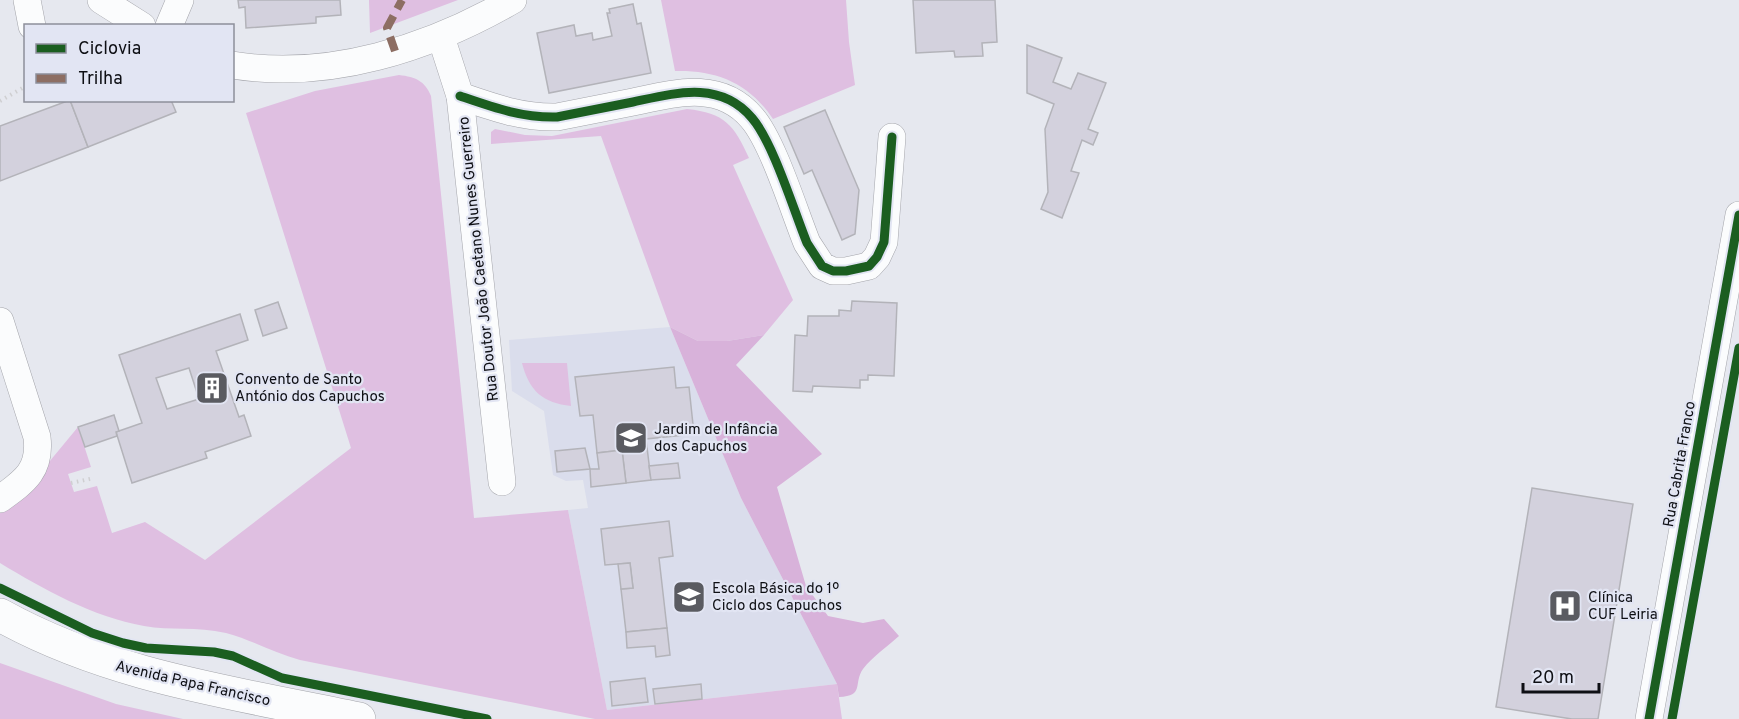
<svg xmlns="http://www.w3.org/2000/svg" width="1739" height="719" viewBox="0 0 1739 719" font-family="Overpass,sans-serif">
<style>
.built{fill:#daddec}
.green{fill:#dfbfe1}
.forest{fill:#d8b2da}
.building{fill:#d3d1dd;stroke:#b3b3b9;stroke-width:1.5;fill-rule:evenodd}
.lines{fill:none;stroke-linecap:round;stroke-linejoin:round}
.minor-casing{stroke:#a4a5ab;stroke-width:28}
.secondary-casing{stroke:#a4a5ab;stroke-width:34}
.path{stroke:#cfcfd1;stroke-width:4;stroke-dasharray:1.5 4.5;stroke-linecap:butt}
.minor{stroke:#fbfcfd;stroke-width:27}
.secondary{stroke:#fbfcfd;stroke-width:33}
.quiet{stroke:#8d6e63;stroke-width:8;stroke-dasharray:15 8;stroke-linecap:butt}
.cycleway-casing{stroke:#e2e5f3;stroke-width:13}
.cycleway{stroke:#1b5e20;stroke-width:9}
.labels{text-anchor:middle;stroke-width:4.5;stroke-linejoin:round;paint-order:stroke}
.street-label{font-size:15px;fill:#0e0f14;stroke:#e2e5f3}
.poi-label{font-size:15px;fill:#0e0f14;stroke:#e2e5f3;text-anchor:start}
</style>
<rect width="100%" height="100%" fill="#e6e8ef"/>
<path class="built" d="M670,327l71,171 96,186 -230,26 -39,-200 20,-2 -5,-28 -17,1 -13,-6 -9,-64 -32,-20 -3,-51z"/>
<g class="green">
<path d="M369,0h89l-88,33z"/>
<path d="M661,0h185l3,42 6,43 -82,34c-24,-36 -56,-49 -98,-48z"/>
<path d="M399,75c17,2 26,6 32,21l43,422 94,-8 39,200 230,-26 5,35h-247l-295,-59c-26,-7 -48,-20 -74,-27 -30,-7 -55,-2 -82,-7 -51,-9 -101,-37 -144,-63v-50l11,-5 67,-81 13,40 -23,7 6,18 23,-6 15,47 33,-11 60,38 146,-112 -105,-335 69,-22z"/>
<path d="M687,109c38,4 47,16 62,49l-16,7 60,135 -29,35 -37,6h-29l-28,-14 -69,-191 -110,8v-12l4,-3 30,6 27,1z"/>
<path d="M522,363h45l4,43c-28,-3 -42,-15 -49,-43z"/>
<path d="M0,663l116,41 67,15h-183z"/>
</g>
<path class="forest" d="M670,327l28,14h29l37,-6 -28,30 86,89 -45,33 29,99 22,30 35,7 21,-4 15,17c-11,10 -27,21 -36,33 -10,14 2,27 -24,28l-2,-13 -96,-186z"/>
<g class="building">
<path d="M238,0h102l1,15 -25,2v6l-70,5 -1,-21 -6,1z"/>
<path d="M913,0h82l2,42 -15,1 1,13 -28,1 -1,-6 -38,2z"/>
<path d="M633,4l4,20 4,-1 10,50 -102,20 -12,-60 37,-8 2,11 16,-3 1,7 19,-4 -5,-23h3l-1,-4z"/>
<path d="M1027,45l35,13 -9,24 18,7 7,-16 28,10 -18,46 10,4 -5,12 -11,-5 -11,31 8,2 -17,45 -21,-9 7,-17 -3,-63 9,-25 -27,-11z"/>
<path d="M70,100l18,47 -88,34v-55z"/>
<path d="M70,100h101l5,12 -88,35z"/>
<path d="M825,110l34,80 -4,44 -13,6 -30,-70 -8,4 -20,-47z"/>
<path d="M852,301l45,2 -3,73 -26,-1v5h-8v8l-47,-2 -1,6 -19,-1 2,-56 12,1 1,-20h31v-6l12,1z"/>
<path d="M278,302l9,26 -24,8 -8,-26z"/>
<path d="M240,314l8,26 -32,11 23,66 5,-2 7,21 -46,16 2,6 -75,25 -16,-51 26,-9 -23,-68zM189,368l10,31 -32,10 -11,-31z"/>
<path d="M674,367l2,21 13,-1 5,47 -48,5 5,41 -25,3 -4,-33 -25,3 -4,-38 -13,1 -5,-39z"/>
<path d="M114,415l5,16 -3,1 1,4 -32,11 -7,-20z"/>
<path d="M585,448l5,21 -33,3 -2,-21z"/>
<path d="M622,450l4,33 -35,4 -1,-18h9l-2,-16z"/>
<path d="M678,463l2,15 -29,2 -2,-14z"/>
<path d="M1532,488l101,16 -35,215h-26l-76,-12z"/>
<path d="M669,521l4,35 -14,2 8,70 -41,4 -5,-43 12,-1 -3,-25 -25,2 -4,-36z"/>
<path d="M630,563l3,25 -12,1 -3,-25z"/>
<path d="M667,628l3,27 -14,2 -1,-11 -28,2 -1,-16z"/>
<path d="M645,678l3,24 -36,4 -2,-24z"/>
<path d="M701,684l1,15 -47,5 -2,-15z"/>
</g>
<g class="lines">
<defs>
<g id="minor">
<path d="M27,0l5,26"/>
<path d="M101,0l41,26"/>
<path d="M169,26l11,-26"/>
<path d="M441,37l19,59 42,386"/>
<path d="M232,65c97,16 198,-17 281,-65"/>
<path d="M460,96c32,11 62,22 97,21 26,-5 51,-10 76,-15 42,-9 87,-22 119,16 21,24 42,93 55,125l15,23 11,5h13l23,-5 8,-9 7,-15 8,-105"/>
<path d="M0,321l37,116c4,33 -12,44 -37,62"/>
<path d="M1649,719l90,-504"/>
</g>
<path id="secondary" d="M0,615c111,62 236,78 359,104"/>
</defs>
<use href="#minor" class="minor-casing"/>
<use href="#secondary" class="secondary-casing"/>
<g class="path">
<path d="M0,101l26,-15"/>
<path d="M71,483l23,-5"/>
</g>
<use href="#minor" class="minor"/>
<use href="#secondary" class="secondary"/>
<path class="quiet" d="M395,51l-8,-23 15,-28"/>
<defs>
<g id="cycleway">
<path d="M460,96c32,11 62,22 97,21 26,-5 51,-10 76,-15 42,-9 87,-22 119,16 21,24 42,93 55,125l15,23 11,5h13l23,-5 8,-9 7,-15 8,-105"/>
<path d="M0,588l92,45 31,10 23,5 68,4 19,4 49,22 205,41"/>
<path d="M1649,719l90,-504"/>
<path d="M1672,719l67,-371"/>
</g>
</defs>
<use href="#cycleway" class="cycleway-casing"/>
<use href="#cycleway" class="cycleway"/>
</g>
<defs>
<symbol id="building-square" viewBox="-11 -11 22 22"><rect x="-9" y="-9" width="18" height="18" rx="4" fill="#5a5b61" stroke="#e2e5f3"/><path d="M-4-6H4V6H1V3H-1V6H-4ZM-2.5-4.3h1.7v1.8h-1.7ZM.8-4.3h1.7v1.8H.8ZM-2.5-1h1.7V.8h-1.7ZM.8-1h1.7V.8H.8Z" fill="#fff"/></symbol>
<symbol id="school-square" viewBox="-11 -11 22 22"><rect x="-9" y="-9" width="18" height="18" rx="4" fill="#5a5b61" stroke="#e2e5f3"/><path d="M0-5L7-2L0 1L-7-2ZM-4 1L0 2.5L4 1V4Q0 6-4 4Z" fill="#fff"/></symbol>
<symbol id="hospital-square" viewBox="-11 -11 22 22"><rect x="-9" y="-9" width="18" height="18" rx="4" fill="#5a5b61" stroke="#e2e5f3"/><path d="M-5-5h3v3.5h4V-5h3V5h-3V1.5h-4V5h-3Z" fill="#fff"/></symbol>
</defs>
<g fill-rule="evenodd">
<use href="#building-square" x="193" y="369" width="38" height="38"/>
<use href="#school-square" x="612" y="419" width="38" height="38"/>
<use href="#school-square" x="670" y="578" width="38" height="38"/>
<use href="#hospital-square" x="1546" y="587" width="38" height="38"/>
</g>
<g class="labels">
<g class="street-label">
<text transform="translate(478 259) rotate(-96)" y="5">Rua Doutor João Caetano Nunes Guerreiro</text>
<text transform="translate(1679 464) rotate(-80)" y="5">Rua Cabrita Franco</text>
<text transform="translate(193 683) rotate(13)" y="5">Avenida Papa Francisco</text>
</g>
<g class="poi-label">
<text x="235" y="384">Convento de Santo<tspan x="235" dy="17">António dos Capuchos</tspan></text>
<text x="654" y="434">Jardim de Infância<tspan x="654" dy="17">dos Capuchos</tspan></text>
<text x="712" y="593">Escola Básica do 1º<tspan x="712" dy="17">Ciclo dos Capuchos</tspan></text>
<text x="1588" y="602">Clínica<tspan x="1588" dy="17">CUF Leiria</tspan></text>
</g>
</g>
<rect x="24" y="24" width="210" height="78" fill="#e2e5f3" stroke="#8d8f9a" stroke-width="1.5"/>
<rect x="36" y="44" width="30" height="9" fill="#1b5e20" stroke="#8d8f9a" stroke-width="1.5"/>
<text x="78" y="54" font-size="18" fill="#0e0f14">Ciclovia</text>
<rect x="36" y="74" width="30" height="9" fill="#8d6e63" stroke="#8d8f9a" stroke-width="1.5"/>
<text x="78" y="84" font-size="18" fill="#0e0f14">Trilha</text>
<path d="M1523 683v9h76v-9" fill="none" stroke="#0e0f14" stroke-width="3"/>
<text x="1532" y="683" font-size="18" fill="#0e0f14" stroke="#e2e5f3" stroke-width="4.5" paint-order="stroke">20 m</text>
</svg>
